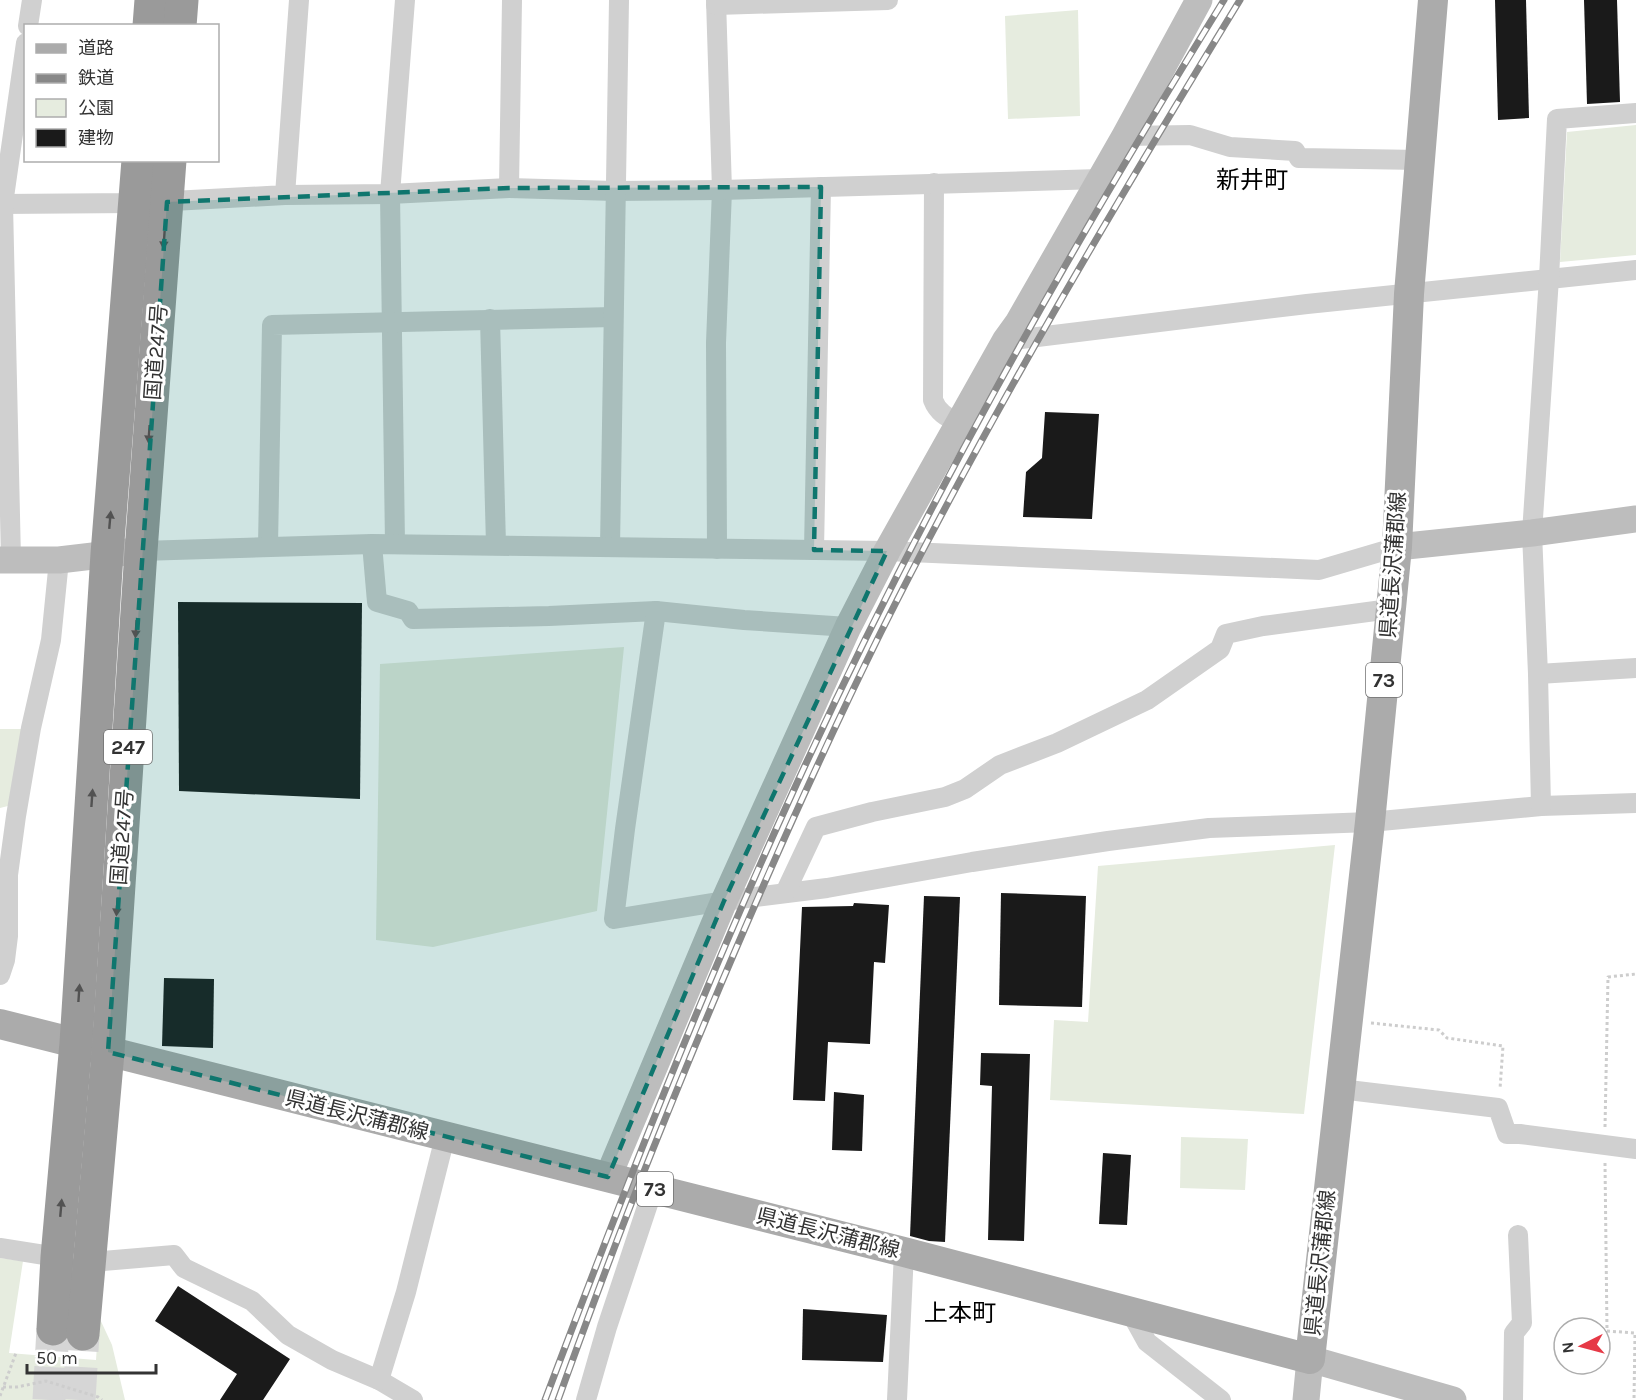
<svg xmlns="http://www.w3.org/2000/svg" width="1636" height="1400" viewBox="0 0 1636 1400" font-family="Karla,'Noto Sans JP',sans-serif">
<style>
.green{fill:#e6ecdf}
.building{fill:#1a1a1a}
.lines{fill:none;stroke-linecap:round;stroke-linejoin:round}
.highway-tunnel{stroke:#d6d6d6;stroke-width:33;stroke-dasharray:33 16;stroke-linecap:butt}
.path{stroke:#cdcdcd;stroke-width:3;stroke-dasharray:3 3;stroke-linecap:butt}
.street{stroke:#d0d0d0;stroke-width:20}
.secondary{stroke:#bdbdbd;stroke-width:27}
.primary{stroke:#ababab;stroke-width:30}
.highway{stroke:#9a9a9a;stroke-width:33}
.rail-casing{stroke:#888;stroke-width:7}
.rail{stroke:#fff;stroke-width:4.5;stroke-dasharray:14;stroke-linecap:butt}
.oneway{fill:#525252}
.marked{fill:#0f766e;fill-opacity:0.2;stroke:#0f766e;stroke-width:4.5;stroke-dasharray:12 8;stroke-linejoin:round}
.labels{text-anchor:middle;stroke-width:6;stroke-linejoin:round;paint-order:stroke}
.shield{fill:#fff;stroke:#707070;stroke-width:1.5}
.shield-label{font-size:20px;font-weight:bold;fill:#333}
.street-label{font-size:21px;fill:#333;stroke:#fff}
.quarter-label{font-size:24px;fill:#000;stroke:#fff}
</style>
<rect width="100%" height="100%" fill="#fff"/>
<g class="green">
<path d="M1078,10l2,106 -72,3 -3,-103z"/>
<path d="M1636,125v130l-76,7 7,-130z"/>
<path d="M624,647l-27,264 -164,36 -57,-7 4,-276z"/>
<path d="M0,729h23l-11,76 -12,3z"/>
<path d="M1335,845l-31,269 -254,-14 4,-80 34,2 10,-156z"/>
<path d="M1181,1137l67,2 -3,51 -65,-2z"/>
<path d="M0,1258l23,3 -14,92 87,7 3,-43 13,28 13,55h-125z"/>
</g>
<g class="building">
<path d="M1495,0h31l3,118 -31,2z"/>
<path d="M1584,0h33l3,102 -33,2z"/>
<path d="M1045,412l54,2 -7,105 -69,-2 3,-45 16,-14z"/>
<path d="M178,602l184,1 -2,196 -181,-8z"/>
<path d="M1001,893l85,3 -4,111 -83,-2z"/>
<path d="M924,896l36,1 -15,345 -16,-1 -19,-5z"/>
<path d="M854,903l35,2 -4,58 -11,-1 -4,82 -42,-2 -3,59 -32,-1 9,-193 51,-1z"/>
<path d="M164,978l50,1 -1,69 -51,-2z"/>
<path d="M981,1053l49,1 -6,187 -36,-1 4,-154 -12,-1z"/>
<path d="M834,1092l30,3 -2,56 -30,-1z"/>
<path d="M1103,1153l28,2 -4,70 -28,-1z"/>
<path d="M178,1286l112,73 -27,41h-43l17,-26 -82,-53z"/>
<path d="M803,1309l84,6 -4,47 -81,-2z"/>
</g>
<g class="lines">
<g class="highway-tunnel">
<path d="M49,1400l4,-71"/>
<path d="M79,1400l4,-66"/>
</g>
<g class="path">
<path d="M1371,1023l68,7 8,8 56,8 -3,43"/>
<path d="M1605,1127l3,-150 28,-3"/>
<path d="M1605,1163l2,168 28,2 -1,67"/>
<path d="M3,1387h14l29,-6 52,16 4,3"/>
<path d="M0,1396l16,-43"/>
</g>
<g class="street">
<path d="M716,0l6,190 -6,153 1,206"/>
<path d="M716,5l172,-5"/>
<path d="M28,26l4,-26"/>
<path d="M1125,136l65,-1 40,12 65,4 4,7 121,2"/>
<path d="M934,183l-1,217c5,13 14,17 26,23"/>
<path d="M509,188l3,-188"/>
<path d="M285,195l105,-1 119,-6 106,3 107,-1 378,-11"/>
<path d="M0,204l135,-1 150,-8 14,-195"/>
<path d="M490,319l6,226"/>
<path d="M1005,341l302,-37 329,-34"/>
<path d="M372,544l5,58 31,9 5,8 136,-3 107,-5 88,9 104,7"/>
<path d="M395,544l-5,-350 15,-194"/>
<path d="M268,546l4,-221 341,-8"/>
<path d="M610,547l9,-547"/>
<path d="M814,550l7,-363"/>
<path d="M141,551l231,-7 515,7 432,19 78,-23"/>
<path d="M11,560l-8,-356 23,-161"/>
<path d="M656,611l-31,218 -11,90 110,-18 103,-13 145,-26 136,-21 101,-13 161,-6 171,-16 95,-3"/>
<path d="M1538,674l98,-6"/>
<path d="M1541,806l-3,-132 -6,-141 17,-255 8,-159 79,-6"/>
<path d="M785,893l31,-66 56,-15 73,-15 20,-8 35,-24 57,-22 90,-43 73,-51 6,-15 37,-8 127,-17"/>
<path d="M0,975l5,-15 3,-24v-61l8,-59 15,-88 20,-88 8,-80"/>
<path d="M1340,1089l158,19 9,26h13l116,15"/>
<path d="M0,1248l57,9"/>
<path d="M91,1262l83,-7 10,13 68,33 36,34 44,25 47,20 34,20"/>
<path d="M1131,1313l16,29 74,58"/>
<path d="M379,1380l27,-88 39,-155"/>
<path d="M586,1400l21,-73 46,-138"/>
<path d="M897,1400l7,-148"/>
<path d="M1513,1400l1,-67 8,-10 -4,-88"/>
</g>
<g class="secondary">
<path d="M1397,547l135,-14 104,-14"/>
<path d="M0,560h59l68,-8"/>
<path d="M608,1177l116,-276 124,-274 39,-76 118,-210 13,-18 107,-187 74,-136"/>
<path d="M1306,1400l4,-41 143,41"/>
</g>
<path class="primary" d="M0,1024l904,228 406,107 60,-537 27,-275 12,-253 24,-294"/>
<g class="highway">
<path d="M149,26l2,-26"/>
<path d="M180,26l2,-26"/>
<path d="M53,1329l4,-72 19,-214 31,-489 31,-394"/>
<path d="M83,1334l25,-282 33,-501 29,-391"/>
</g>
<defs>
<g id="rail">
<path d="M545,1400c76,-201 153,-400 242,-595 126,-279 276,-545 437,-805"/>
<path d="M558,1400c25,-69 50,-137 77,-206 75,-189 155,-377 245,-560 109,-218 233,-426 360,-634"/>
</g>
</defs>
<use href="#rail" class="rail-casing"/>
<use href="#rail" class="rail"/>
</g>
<defs><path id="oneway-solid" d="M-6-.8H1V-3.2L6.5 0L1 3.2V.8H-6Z" transform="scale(1.5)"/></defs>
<g class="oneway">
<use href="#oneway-solid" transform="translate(164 240) rotate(94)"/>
<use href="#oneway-solid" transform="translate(149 434) rotate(94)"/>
<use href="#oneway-solid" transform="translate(110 520) rotate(-85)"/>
<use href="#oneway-solid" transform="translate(136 629) rotate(94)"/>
<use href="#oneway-solid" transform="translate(92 798) rotate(-86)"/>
<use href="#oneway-solid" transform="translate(117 907) rotate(94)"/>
<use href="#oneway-solid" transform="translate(79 993) rotate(-86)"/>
<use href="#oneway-solid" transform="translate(61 1208) rotate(-85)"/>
</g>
<path class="marked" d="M821,187l-7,363 73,1 -163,350 -116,276 -500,-125 59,-850 342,-14z"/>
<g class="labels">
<g class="shield">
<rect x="1366" y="663" width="36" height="34" rx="4.5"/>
<rect x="104" y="730" width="48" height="34" rx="4.5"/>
<rect x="637" y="1172" width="36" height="34" rx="4.5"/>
</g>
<g class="shield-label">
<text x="1384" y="687">73</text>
<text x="128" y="754">247</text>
<text x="655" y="1196">73</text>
</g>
<g class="street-label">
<text transform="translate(156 352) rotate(-86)" y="7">国道247号</text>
<text transform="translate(1393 565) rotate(-86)" y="7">県道長沢蒲郡線</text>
<text transform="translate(122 837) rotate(-86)" y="7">国道247号</text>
<text transform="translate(357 1115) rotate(14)" y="7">県道長沢蒲郡線</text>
<text transform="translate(828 1233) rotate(14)" y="7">県道長沢蒲郡線</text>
<text transform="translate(1320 1263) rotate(-84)" y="7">県道長沢蒲郡線</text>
</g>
<g class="quarter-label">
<text x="1252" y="188">新井町</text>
<text x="960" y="1321">上本町</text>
</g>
</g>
<rect x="24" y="24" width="195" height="138" fill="#ffffff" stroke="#adadad" stroke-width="1.5"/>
<rect x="36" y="44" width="30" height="9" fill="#ababab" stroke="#adadad" stroke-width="1.5"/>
<text x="78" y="54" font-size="18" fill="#333333">道路</text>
<rect x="36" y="74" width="30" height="9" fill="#888888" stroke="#adadad" stroke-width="1.5"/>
<text x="78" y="84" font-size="18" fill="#333333">鉄道</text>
<rect x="36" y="99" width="30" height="18" fill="#e6ecdf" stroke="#adadad" stroke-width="1.5"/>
<text x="78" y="114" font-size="18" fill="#333333">公園</text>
<rect x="36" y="129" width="30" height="18" fill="#1a1a1a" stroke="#adadad" stroke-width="1.5"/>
<text x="78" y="144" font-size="18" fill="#333333">建物</text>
<g transform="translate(1582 1346) rotate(264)"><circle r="28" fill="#ffffff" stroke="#adadad" stroke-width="1.5"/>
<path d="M0-4.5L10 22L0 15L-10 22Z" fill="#e63946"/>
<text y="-9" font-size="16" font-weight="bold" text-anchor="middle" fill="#333333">N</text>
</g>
<path d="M27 1364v9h129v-9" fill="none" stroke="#333333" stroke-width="3"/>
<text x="36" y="1364" font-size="18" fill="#333333" stroke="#ffffff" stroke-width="4.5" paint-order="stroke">50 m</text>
</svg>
